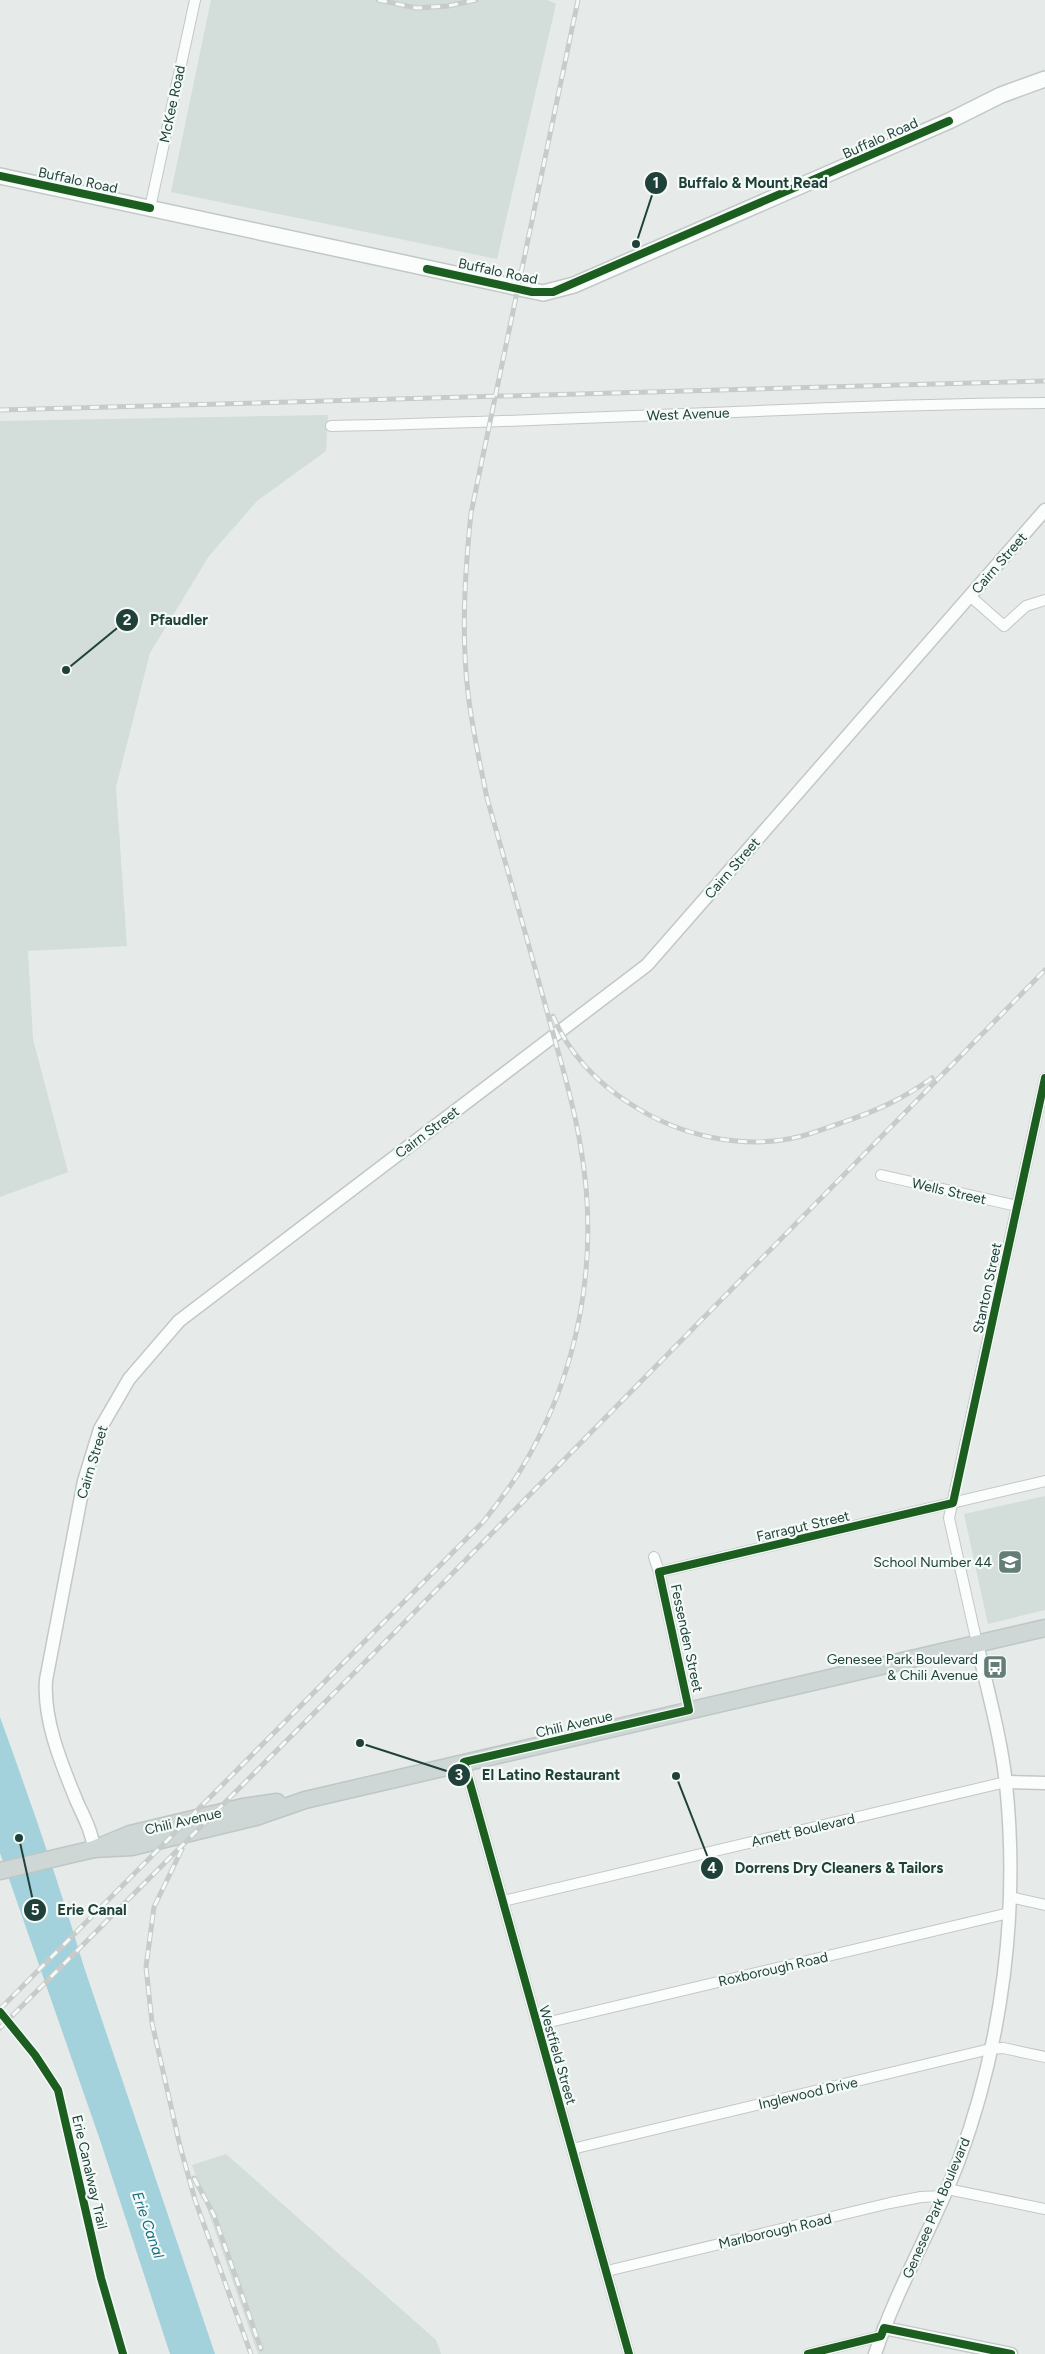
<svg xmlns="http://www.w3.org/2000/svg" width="1045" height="2354" viewBox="0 0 1045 2354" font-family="Figtree,sans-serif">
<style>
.built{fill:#d3ddd9}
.water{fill:#a3d2dd}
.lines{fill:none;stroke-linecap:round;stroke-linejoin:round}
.minor-casing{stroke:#c3c8c6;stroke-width:12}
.tertiary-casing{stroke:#c3c8c6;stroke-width:15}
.secondary-casing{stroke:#c1c9c6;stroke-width:18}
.primary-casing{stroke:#bdc7c4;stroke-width:19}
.minor{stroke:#fbfcfc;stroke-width:10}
.tertiary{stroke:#fbfcfc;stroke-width:12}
.secondary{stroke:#fbfcfc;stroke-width:15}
.primary{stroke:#ced7d5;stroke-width:16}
.rail-casing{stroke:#c7ccca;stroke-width:5}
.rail{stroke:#f4faf7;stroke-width:3;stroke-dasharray:9;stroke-linecap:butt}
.cycleway-casing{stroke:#f4faf7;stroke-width:11}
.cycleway{stroke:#1b5e20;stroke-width:8}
.labels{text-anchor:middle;stroke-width:4.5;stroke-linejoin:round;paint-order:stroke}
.street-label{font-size:14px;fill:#20413a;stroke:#f4faf7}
.poi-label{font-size:14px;fill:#20413a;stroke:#f4faf7;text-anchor:end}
.water-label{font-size:15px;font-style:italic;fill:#146b83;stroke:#f4faf7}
.leader{fill:none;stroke:#20413a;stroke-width:2}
.callout-dot{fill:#20413a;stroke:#f4faf7;stroke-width:2}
.mark-label{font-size:15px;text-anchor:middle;font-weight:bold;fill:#fff}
.callout-label{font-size:15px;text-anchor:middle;font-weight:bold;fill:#20413a;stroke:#f4faf7;stroke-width:4.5;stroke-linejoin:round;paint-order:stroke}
</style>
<rect width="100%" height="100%" fill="#e6ebe9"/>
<g class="built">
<path d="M211,0h336l9,4 -59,255 -326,-67z"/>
<path d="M328,415l-2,36 -69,50 -48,55 -59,97 -34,134 11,159 -99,5 5,88 35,133 -68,25v-776z"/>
<path d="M1045,1496v114l-57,14 -24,-110z"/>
<path d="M226,2154l210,186 5,14h-183l-66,-189z"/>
</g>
<path class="water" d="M0,1717c30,83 59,166 84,250l131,387h-45l-70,-214 -100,-287z"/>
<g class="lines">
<defs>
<g id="minor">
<path d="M150,208l45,-208"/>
<path d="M331,426c238,-4 476,-21 714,-23"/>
<path d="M970,596l34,30 22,-20 19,-6"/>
<path d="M881,1175l136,31"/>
<path d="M654,1557l5,15 30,138"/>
<path d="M659,1572l386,-91"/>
<path d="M977,1643l-28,-125 96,-440"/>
<path d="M464,1762l165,592"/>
<path d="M1010,1897l35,8"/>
<path d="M503,1901l503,-119"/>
<path d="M537,2025l472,-112"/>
<path d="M572,2149l418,-100 13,-1 42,9"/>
<path d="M947,2189l98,20"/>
<path d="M607,2271l283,-68 31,-6 23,-1"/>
<path d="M808,2354l73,-18"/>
</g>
<g id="tertiary">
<path d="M1006,1782l39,1"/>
<path d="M94,1849c-2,-17 -10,-32 -17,-47 -15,-37 -34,-81 -31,-122l38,-199 16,-52 29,-50 50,-58 468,-356 398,-455"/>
<path d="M884,2328l127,26"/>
<path d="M875,2354c22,-67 59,-128 84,-194 44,-119 60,-251 47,-376 -5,-47 -19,-95 -29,-141"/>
</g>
<path id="secondary" d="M0,176l543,117 31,-8 375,-164 52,-26 44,-16"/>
<g id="primary">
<path d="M94,1849l38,-2 124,-30 49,-17 740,-172"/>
<path d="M0,1871l94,-22 36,-15 113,-27 34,-5"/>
</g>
</defs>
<use href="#minor" class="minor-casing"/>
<use href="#tertiary" class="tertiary-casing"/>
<use href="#secondary" class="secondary-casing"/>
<use href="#primary" class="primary-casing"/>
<use href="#minor" class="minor"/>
<use href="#tertiary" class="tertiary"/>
<use href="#secondary" class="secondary"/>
<use href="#primary" class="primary"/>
<defs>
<g id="rail">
<path d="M378,0l39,8 31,-2 28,-6"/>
<path d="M0,410l1045,-29"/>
<path d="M553,1016c15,36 43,66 76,87 50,33 114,48 173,33 13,-3 26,-9 39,-13 35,-12 62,-24 91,-45"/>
<path d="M182,1849l-28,58 -8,60 6,56 28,123 15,54 56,154"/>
<path d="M0,2009l484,-488c12,-16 25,-32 36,-50 59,-96 80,-211 61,-322 -7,-44 -20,-87 -32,-130 -20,-74 -41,-147 -62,-221 -7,-35 -15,-70 -19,-105 -7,-60 -3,-121 3,-180l107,-513"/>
<path d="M0,2028l394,-395 651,-663"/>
<path d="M194,2178l20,37 47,134"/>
</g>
</defs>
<use href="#rail" class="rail-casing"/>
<use href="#rail" class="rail"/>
<defs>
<g id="cycleway">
<path d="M0,176l150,32"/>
<path d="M427,269l105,23h21l396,-171"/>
<path d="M0,2012l35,43 23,35 43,188 22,76"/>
<path d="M629,2354l-165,-592 225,-52 -30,-138 294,-69 92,-425"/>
<path d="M808,2354l73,-18 3,-8 127,26"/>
</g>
</defs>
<use href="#cycleway" class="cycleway-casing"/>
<use href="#cycleway" class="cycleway"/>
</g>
<defs>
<symbol id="school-square" viewBox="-11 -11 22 22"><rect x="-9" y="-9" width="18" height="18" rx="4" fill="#657c77" stroke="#f4faf7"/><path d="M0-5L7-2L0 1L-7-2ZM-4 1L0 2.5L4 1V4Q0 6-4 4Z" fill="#fff"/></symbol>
<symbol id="bus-square" viewBox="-11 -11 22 22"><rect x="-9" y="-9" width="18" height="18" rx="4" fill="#657c77" stroke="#f4faf7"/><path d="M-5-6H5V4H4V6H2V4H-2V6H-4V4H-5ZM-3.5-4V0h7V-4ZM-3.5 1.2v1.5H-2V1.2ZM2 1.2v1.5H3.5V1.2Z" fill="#fff"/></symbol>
</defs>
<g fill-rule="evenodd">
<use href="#school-square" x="996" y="1548" width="28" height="28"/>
<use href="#bus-square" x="981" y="1653" width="28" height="28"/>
</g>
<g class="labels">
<g class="street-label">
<text transform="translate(172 104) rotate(-78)" y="5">McKee Road</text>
<text transform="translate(880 138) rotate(-24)" y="5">Buffalo Road</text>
<text transform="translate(78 180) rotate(12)" y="5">Buffalo Road</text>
<text transform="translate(498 271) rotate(12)" y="5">Buffalo Road</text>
<text transform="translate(688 414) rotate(-2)" y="5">West Avenue</text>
<text transform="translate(999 563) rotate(-49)" y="5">Cairn Street</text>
<text transform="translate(732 868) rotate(-49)" y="5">Cairn Street</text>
<text transform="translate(427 1132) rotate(-37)" y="5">Cairn Street</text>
<text transform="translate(949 1191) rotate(13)" y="5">Wells Street</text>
<text transform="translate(987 1288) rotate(-78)" y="5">Stanton Street</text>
<text transform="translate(92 1462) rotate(-73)" y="5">Cairn Street</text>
<text transform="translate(803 1526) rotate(-13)" y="5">Farragut Street</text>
<text transform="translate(687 1638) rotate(78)" y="5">Fessenden Street</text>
<text transform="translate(574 1724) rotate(-13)" y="5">Chili Avenue</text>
<text transform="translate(183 1821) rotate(-13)" y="5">Chili Avenue</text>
<text transform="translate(803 1830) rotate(-13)" y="5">Arnett Boulevard</text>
<text transform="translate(773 1969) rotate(-13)" y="5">Roxborough Road</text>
<text transform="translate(558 2055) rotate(74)" y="5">Westfield Street</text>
<text transform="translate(808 2093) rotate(-13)" y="5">Inglewood Drive</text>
<text transform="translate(90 2172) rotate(77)" y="5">Erie Canalway Trail</text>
<text transform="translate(936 2208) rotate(-67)" y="5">Genesee Park Boulevard</text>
<text transform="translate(775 2231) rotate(-13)" y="5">Marlborough Road</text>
</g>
<g class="poi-label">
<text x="992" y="1567">School Number 44</text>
<text x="978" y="1664">Genesee Park Boulevard<tspan x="978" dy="16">&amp; Chili Avenue</tspan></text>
</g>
<g class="water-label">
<text transform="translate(148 2225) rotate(71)" y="5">Erie Canal</text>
</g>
</g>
<path class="leader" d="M636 244L656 183M66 670L127 620M360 1743L459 1775M676 1776L712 1868M19 1838L35 1910"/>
<g class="callout-dot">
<circle cx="636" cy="244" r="5"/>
<circle cx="66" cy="670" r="5"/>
<circle cx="360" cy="1743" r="5"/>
<circle cx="676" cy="1776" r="5"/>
<circle cx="19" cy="1838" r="5"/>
<circle cx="656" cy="183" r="12"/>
<circle cx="127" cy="620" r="12"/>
<circle cx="459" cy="1775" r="12"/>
<circle cx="712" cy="1868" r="12"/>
<circle cx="35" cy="1910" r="12"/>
</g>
<g class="mark-label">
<text x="656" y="188">1</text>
<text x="127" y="625">2</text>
<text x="459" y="1780">3</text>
<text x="712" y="1873">4</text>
<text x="35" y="1915">5</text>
</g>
<g class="callout-label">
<text x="753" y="188">Buffalo &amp; Mount Read</text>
<text x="179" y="625">Pfaudler</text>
<text x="551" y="1780">El Latino Restaurant</text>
<text x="839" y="1873">Dorrens Dry Cleaners &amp; Tailors</text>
<text x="92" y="1915">Erie Canal</text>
</g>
</svg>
